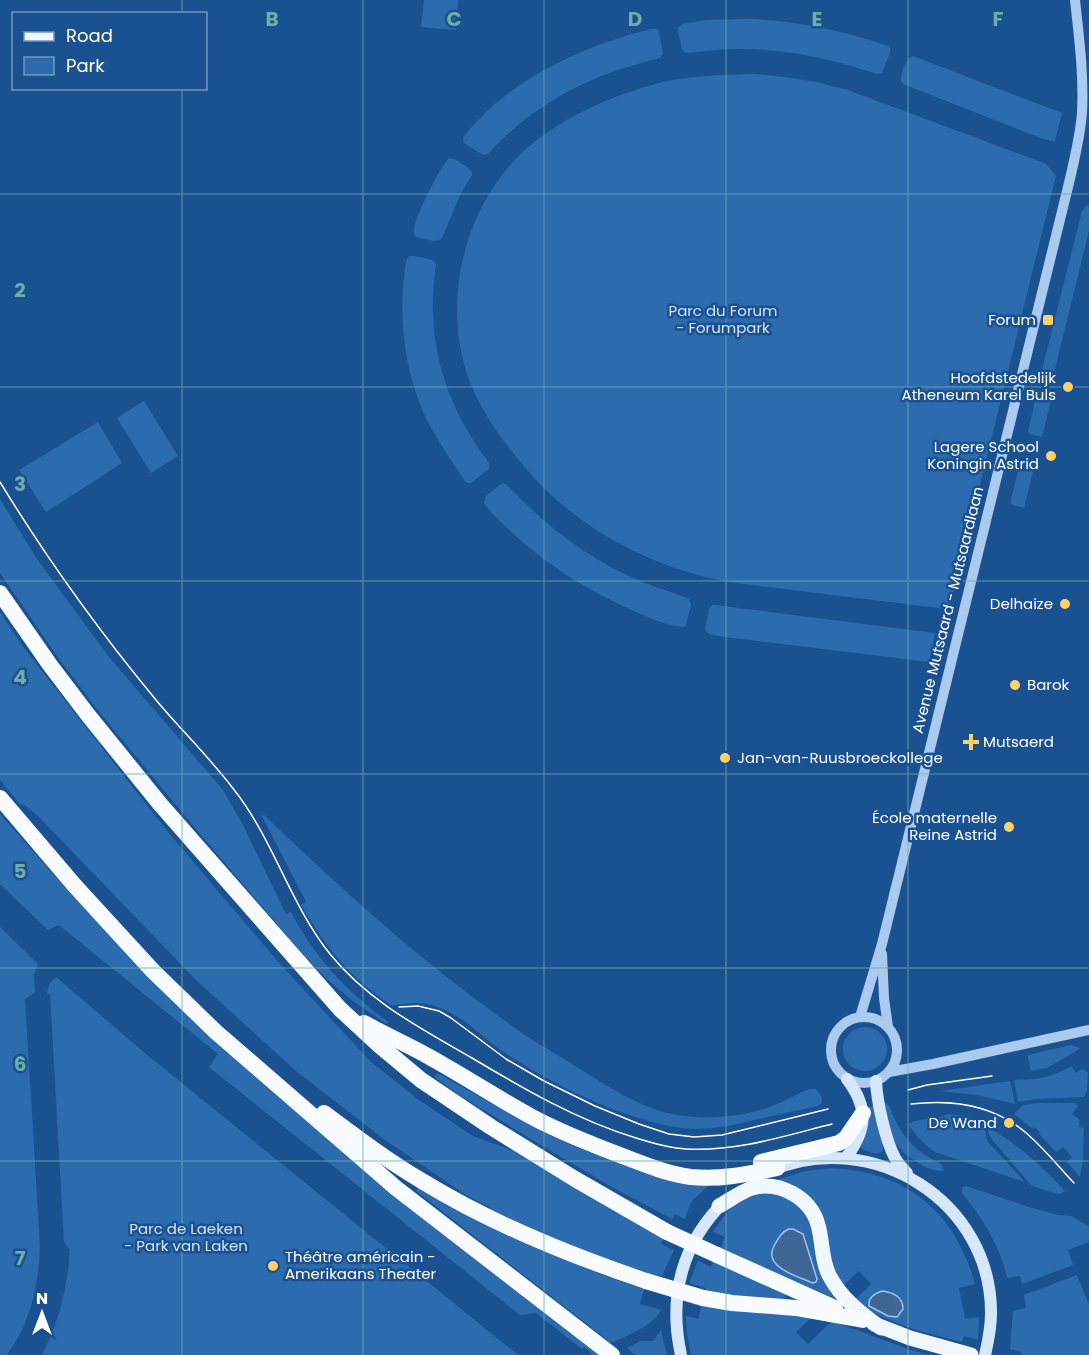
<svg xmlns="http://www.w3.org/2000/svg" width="1089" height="1355" viewBox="0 0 1089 1355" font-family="Poppins,sans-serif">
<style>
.green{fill:#2d6baf}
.water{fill:#406695;stroke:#9cc5f1;stroke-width:1.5}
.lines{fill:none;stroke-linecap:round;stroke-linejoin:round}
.tertiary{stroke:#aacaef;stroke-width:10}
.secondary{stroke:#d7e7fa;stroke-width:12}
.primary{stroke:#f1f7ff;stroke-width:15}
.trunk{stroke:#f8fbff;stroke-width:16}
.tram{stroke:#fff;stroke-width:1.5}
.trunk-bridge{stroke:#f8fbff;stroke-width:16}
.grid{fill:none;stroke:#6fada8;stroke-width:1.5;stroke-opacity:0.55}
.poi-dot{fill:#ffd067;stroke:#1a5191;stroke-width:2}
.labels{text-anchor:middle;stroke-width:5;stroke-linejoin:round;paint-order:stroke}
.park-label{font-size:15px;fill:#d0e4fa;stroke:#1a5191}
.poi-label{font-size:15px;fill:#fff;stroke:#1a5191;text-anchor:end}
.street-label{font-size:15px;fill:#fff;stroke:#1a5191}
.grid-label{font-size:20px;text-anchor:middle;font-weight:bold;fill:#6fada8;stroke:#1a5191;stroke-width:5;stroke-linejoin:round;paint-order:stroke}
</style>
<rect width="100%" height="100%" fill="#1a5191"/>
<g class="green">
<path d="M424,0h34l-2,30 -35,-3z"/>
<path d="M749,19c49,2 91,11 137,26l4,3v5l-8,20 -5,1c-47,-16 -95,-26 -145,-25 -15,0 -30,3 -46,4l-4,-3 -4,-19v-3l4,-4 24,-4z"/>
<path d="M651,29h6l2,3 4,22 -3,4c-15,4 -30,8 -45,13 -49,17 -92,44 -127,83l-5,1 -19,-12 -1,-5 2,-3c12,-14 25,-28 40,-39 42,-33 94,-54 146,-67z"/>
<path d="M913,56l149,57 -7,28 -12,-2 -140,-55 -2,-3c0,-8 4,-22 12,-25z"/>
<path d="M749,74c33,1 67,7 99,16l198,74 10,12 -106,431h-3l-1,2 -218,-27c-79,-15 -154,-55 -205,-117 -21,-25 -41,-52 -53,-83 -31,-81 -5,-184 63,-239 35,-28 79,-47 122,-59 30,-8 62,-9 94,-10z"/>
<path d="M449,158c8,1 18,8 23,14v3l-11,18 -19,45c-6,5 -16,1 -24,0l-3,-2c0,-1 -1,-2 -1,-4 -1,-13 26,-65 35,-74z"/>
<path d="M1089,205v26l-35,142 -12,-3 40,-159 4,-5z"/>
<path d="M409,256h5l19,4 3,4c-1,10 -3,21 -3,32 -2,64 18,116 56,167v6l-18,14h-4l-2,-2c-14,-21 -28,-41 -39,-63 -23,-49 -28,-104 -20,-157z"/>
<path d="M1053,392l-11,45 -12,-3 -2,-3 8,-34 3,-2z"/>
<path d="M144,401l34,55 -27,17 -34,-55z"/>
<path d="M98,422l24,41 -76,49 -27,-42z"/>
<path d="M1032,462l3,1 -11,45 -11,-3 -2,-2v-3l7,-30z"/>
<path d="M502,483l4,1c41,43 84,77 139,99 14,6 30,9 44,16l2,6 -5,20 -2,2c-16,-1 -34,-9 -48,-15 -50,-22 -95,-50 -134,-89 -6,-6 -13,-12 -18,-20l1,-6z"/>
<path d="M0,499l37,60 72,98 114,133 20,35 43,89 5,-2c17,33 42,65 71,89 8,8 18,14 26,21l-1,2 -33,-22 -25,-21 -23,-23 -106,-124 -104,-126 -37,-49 -59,-86z"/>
<path d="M712,605h4l219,28 -6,29 -211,-26 -9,-2 -4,-4 4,-21z"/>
<path d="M0,612l24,36 144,184 112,132 91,98 48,38 54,36 41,15 150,87 -3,6 13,6 -12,26 -13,-3 -2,4 -117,-48 -64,-34 -81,-55 -89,-69 -100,-91 -156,-162 -14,-12 -7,-3 -19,-23z"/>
<path d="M0,814l78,88 78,79 446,374h-9l-9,-8 -2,2 -46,-36 -16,2 -311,-248 9,-13 -159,-129 -11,5 -48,-46z"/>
<path d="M264,815c82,79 167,155 261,220 15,10 31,19 47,29 31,19 69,46 106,51 31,5 69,2 99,-11 11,-4 21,-11 33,-15h5c4,3 8,9 7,14l-5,3c-18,4 -36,8 -54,12 -33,8 -60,15 -94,8 -59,-13 -117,-42 -167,-75 -20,-14 -40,-36 -64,-44 -14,-5 -30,-5 -45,-1 -42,-27 -67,-58 -92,-101l5,-3 -44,-86z"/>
<path d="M0,927l38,37 -4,11 1,17 -10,7 15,248c-2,41 -9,74 -33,108h-7z"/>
<path d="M56,977l90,77 372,301h-476c18,-35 25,-67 28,-105l-6,-8 -14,-248h-3l2,-10z"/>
<circle cx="865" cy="1049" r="22"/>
<path d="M1071,1045l7,2 2,2 -33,19 -16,3 -3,-13v-3z"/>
<path d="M1071,1066l5,7 6,-4 6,3 -1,19 -3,6 -46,2 -20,3 -4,-22c21,0 38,-2 57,-14z"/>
<path d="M437,1073l108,60 38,17 57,19 70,15 -19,18 -6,17 -10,-5 -3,5 -62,-33 -59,-35 -89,-54 -28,-20z"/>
<path d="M1010,1081l5,23 -38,-9 -37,-4z"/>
<path d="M884,1103l5,2c10,28 23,45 51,58l2,2 2,6c-11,0 -18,-3 -27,-9 -28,-16 -26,-30 -33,-59z"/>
<path d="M1038,1103h37l3,3 -6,8 7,5v8l5,1 -1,31 -3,18 -13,-15 5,-5 -9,-10 -7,5 -17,-18 1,-2 -5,-5 -2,2 -19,-15 9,-9z"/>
<path d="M873,1106l10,42 -1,4c-6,3 -17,0 -22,-5l6,-39z"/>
<path d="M949,1114c8,1 28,3 34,9 3,4 2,13 5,19l37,40 -90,-30c-11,-8 -19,-16 -27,-28 12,-6 27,-4 41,-10z"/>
<path d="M988,1128c28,13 56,41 77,63l-5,3 -6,-1 -22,-7 -38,-44 -5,-7z"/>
<path d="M832,1168c76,4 123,44 143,116l-16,4 6,31 14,-2 -1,23 -14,-4 -2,6c-37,-9 -76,-19 -108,-41l17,-17 -12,-13 -18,17c-7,-11 -8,-18 -10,-30 -9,-46 -6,-62 -55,-78l30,-9z"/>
<path d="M420,1185l149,76 33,14 42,14 -4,15 21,6c-7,15 -34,26 -50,33l-195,-152z"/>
<path d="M966,1186l60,20 31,9 14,1 18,10v16l-21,8 5,15 -51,19 -2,-8 -13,2c-7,-33 -24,-59 -45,-85v-5z"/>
<path d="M761,1193h17l27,16 31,88 -2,1 -114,-49 5,-12 -12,-5c8,-12 17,-26 30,-33 5,-4 12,-5 18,-6z"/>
<path d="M698,1261l13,6 2,-5 42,17 31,16 -2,5 -80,-5 2,-7 -17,-5z"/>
<path d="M1077,1275l10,25 2,2v53h-68v-3l-11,-3 3,-38 13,-3 -2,-13z"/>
<path d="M702,1305l110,12 -16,15 12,12 24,-23 79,29 18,5h-238l-4,-21 -1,-18 12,3z"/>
<path d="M661,1330l6,25h-32l-8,-7 13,-7h13z"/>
</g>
<g class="water">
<path d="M789,1229h4l10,5 14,45 -1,3 -3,1c-14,-6 -51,-16 -39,-37 4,-7 7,-14 15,-17z"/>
<path d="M883,1291c11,2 20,6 20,18l-6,8 -9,-1 -19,-10c-1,-9 6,-13 14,-15z"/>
</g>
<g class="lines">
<g class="tertiary">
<path d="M882,954l2,44 4,29"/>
<path d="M860,1017l22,-73 186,-757c6,-25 12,-49 14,-74 2,-38 -3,-76 -7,-113"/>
<circle cx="864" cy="1050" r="33"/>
<path d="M889,1072l44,-8 156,-34"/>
</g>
<g class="secondary">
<path d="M876,1081c1,21 9,58 19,77 3,6 8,10 12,15"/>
<path d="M846,1158c21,-29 23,-50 1,-79"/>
<path d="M770,1171c102,-44 222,30 221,143 0,14 -3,28 -6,41"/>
<path d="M681,1355c-13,-59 1,-113 45,-155"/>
</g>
<g class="primary">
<path d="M719,1206c11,-6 21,-14 33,-18 27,-8 59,10 66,37 5,17 3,34 11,50 12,23 31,38 52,53"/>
<path d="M874,1324l36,14 61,17"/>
</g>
<g class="trunk">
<path d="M0,593l50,72 38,50 72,89 180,205 39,36 42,35 70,47 84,52 92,53"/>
<path d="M0,798l75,88 78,85 63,61 180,156 216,167"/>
<path d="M364,1023c23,13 47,23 69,36 34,19 66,40 99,58 30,16 61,28 93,40 21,8 43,17 66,20 29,3 57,-3 86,-9"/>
<path d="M324,1113c32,24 64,48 98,68 70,43 147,74 224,100"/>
<path d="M761,1162l78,-19 7,-5 17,-25"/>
<path d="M717,1255l118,53"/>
<path d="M703,1298l29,5 64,5 67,12"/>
</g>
<g class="tram">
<path d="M0,482c47,77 99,149 156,218 26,31 55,59 79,91 39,50 55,113 95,163 38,47 90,74 142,104 52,31 105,62 164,80 16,5 33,10 50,11 50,3 98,-13 146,-25"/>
<path d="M399,1007l19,-1 21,5 12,7 55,41 38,22 51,25 44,18 30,10 25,3 28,-2 106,-26"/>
<path d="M908,1090l19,-5 65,-9"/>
<path d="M911,1104c42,-5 82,1 114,28 18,15 33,34 49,51"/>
</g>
<g class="trunk-bridge">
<path d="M667,1232l50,23"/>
<path d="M646,1281l57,17"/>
</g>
</g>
<path class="grid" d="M182,0v14M363,0v1355M544,0v1355M726,0v1355M908,0v1355M182,88v1267M0,194h1089M0,387h1089M0,581h1089M0,774h1089M0,968h1089M0,1161h1089"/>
<g class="poi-dot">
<rect x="1042" y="314" width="12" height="12" rx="3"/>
<circle cx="1068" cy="387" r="6"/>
<circle cx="1051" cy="456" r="6"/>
<circle cx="1065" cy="604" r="6"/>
<circle cx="1015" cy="685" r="6"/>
<path d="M968 733h6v6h6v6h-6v6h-6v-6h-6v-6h6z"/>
<circle cx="725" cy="758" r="6"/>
<circle cx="1009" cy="827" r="6"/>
<circle cx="1009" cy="1123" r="6"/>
<circle cx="273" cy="1266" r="6"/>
</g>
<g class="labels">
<g class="park-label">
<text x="723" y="316">Parc du Forum<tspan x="723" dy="17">- Forumpark</tspan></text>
<text x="186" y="1234">Parc de Laeken<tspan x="186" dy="17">- Park van Laken</tspan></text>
</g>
<g class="poi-label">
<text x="1036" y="325">Forum</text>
<text x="1056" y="383">Hoofdstedelijk<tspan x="1056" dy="17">Atheneum Karel Buls</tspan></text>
<text x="1039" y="452">Lagere School<tspan x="1039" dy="17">Koningin Astrid</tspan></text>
<text x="1053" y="609">Delhaize</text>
<text x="1027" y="690" text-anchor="start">Barok</text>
<text x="983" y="747" text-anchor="start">Mutsaerd</text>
<text x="737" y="763" text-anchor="start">Jan-van-Ruusbroeckollege</text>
<text x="997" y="823">École maternelle<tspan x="997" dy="17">Reine Astrid</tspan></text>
<text x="997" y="1128">De Wand</text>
<text x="285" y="1262" text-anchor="start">Théâtre américain -<tspan x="285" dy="17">Amerikaans Theater</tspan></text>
</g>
<g class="street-label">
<text transform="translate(948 610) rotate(-76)" y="5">Avenue Mutsaard - Mutsaardlaan</text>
</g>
</g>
<g class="grid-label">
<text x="272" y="26">B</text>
<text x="454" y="26">C</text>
<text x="635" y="26">D</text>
<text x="817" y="26">E</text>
<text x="998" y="26">F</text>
<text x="20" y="297">2</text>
<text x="20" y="491">3</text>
<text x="20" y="684">4</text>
<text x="20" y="878">5</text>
<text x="20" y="1071">6</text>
<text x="20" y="1265">7</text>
</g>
<rect x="12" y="12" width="195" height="78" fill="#1a5191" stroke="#7697bd" stroke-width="1.5"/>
<rect x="24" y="32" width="30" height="9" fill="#f1f7ff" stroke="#7697bd" stroke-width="1.5"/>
<text x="66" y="42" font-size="18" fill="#ffffff">Road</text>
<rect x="24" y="57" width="30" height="18" fill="#2d6baf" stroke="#7697bd" stroke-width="1.5"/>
<text x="66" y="72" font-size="18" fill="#ffffff">Park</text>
<g transform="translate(42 1313)" stroke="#1a5191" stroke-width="4.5" paint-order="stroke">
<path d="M0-4.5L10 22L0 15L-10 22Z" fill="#ffffff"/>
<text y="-9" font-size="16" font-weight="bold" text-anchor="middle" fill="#ffffff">N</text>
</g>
</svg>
